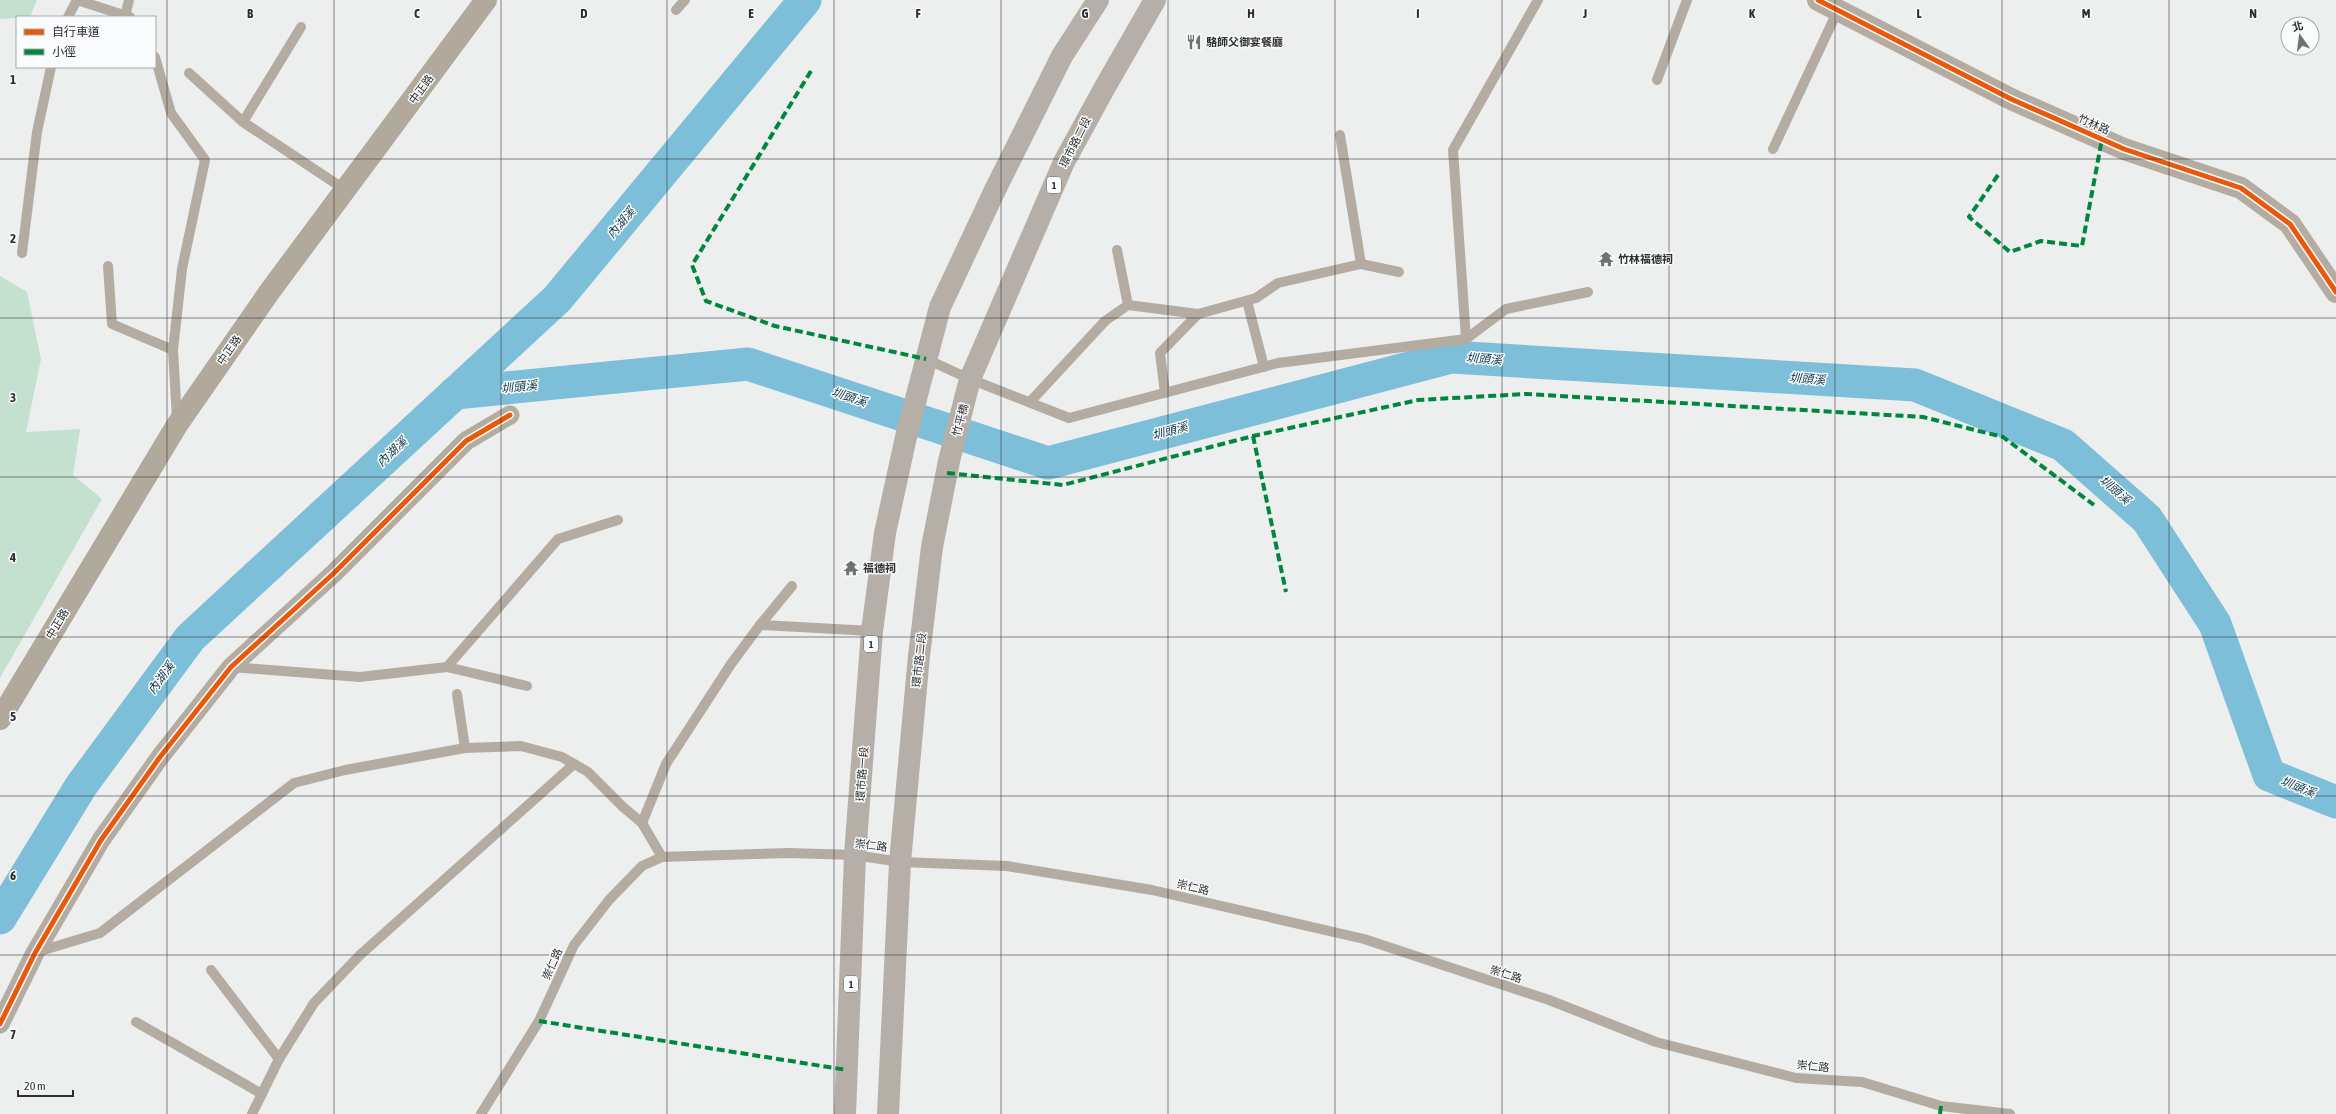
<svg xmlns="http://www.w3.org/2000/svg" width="2336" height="1114" viewBox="0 0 2336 1114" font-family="'Asap Condensed','Noto Sans TC',sans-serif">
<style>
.green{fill:#c4e1d0}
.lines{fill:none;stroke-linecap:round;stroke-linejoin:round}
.river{stroke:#7dbfd8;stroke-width:33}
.service{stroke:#b4aca1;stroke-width:10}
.minor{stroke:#b4aca1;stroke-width:19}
.tertiary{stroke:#b4aca1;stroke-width:22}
.secondary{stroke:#b2a99d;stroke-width:22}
.primary{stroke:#b6afa7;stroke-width:22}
.quiet{stroke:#00873e;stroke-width:4;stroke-dasharray:8 4;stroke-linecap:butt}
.cycleway-casing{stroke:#f9fbfd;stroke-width:8}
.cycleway{stroke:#e8590c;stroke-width:5}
.grid{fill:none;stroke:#2c2d2e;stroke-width:1;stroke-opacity:0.55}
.labels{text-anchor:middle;stroke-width:3;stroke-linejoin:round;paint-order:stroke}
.shield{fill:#f9fbfd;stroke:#6a6b6c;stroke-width:1}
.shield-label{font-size:10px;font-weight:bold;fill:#2c2d2e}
.poi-label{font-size:11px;font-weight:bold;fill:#2c2d2e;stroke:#f9fbfd;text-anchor:start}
.street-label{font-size:11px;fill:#2c2d2e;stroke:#f9fbfd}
.water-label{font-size:12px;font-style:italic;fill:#0b3645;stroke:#f9fbfd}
.grid-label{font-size:13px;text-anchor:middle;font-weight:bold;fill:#2c2d2e;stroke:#f9fbfd;stroke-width:3;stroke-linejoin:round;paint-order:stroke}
</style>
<rect width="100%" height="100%" fill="#edeeee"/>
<g class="green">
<path d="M0,0h37l-7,17 -30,2z"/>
<path d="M0,276l27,16 14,67 -15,73 54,-3 -7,46 29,24 -102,179z"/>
</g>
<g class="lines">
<g class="river">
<path d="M455,393l293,-29 300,99 403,-106 464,28 148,60 84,74 68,105 54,151 67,27"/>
<path d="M0,918l81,-132 109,-148 367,-339 248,-299"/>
</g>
<g class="service">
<path d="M676,10l9,-10"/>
<path d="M125,16l4,-16"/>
<path d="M68,17l9,-17 53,17"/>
<path d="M301,27l-58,95 104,69"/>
<path d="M155,57l16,56 34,47 -23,109 -9,81 4,69"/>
<path d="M189,73l54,49"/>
<path d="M1657,80l30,-80"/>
<path d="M1773,149l65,-139"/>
<path d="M1117,250l11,55"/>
<path d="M22,253l15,-121 14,-65"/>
<path d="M1361,264l38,8"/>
<path d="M108,266l4,58 61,26"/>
<path d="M1247,301l17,66"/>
<path d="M1466,339l-13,-189 85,-150"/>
<path d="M926,359l44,20 99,39 209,-55 188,-24 40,-30 82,-17"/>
<path d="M1165,393l-5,-40 38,-39"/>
<path d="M1030,402l75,-81 23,-16 70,9 58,-16 22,-15 83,-19 -21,-129"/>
<path d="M760,625l32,-39"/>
<path d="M231,667l129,10 87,-10 111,-128 60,-19"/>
<path d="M447,667l80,19"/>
<path d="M457,694l8,54"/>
<path d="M642,823l24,-59 65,-100 29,-39 112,6"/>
<path d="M37,952l63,-19 194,-150 51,-13 120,-22 56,-2 41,11 26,15 35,35 19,16 20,34"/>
<path d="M211,970l68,89"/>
<path d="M136,1022l126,72"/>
<path d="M252,1114l27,-55 35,-56 46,-48 214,-191"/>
<path d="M481,1114l58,-93 35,-76 35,-45 33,-34 20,-9 127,-4 66,2 45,7 107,4 145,24 212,49 185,61 107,42 140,36 66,4 79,24 69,8"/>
</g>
<path class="minor" d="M0,1024l35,-71 66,-113 59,-83 71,-90 103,-94 132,-132 44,-26"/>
<path class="tertiary" d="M1818,0l193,99 113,50 117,39 49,36 46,68"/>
<path class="secondary" d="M0,719l177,-294 93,-134 216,-291"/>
<g class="primary">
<path d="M845,1114l10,-259 17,-224 13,-98 21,-96 34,-130 55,-117 67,-134 36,-56"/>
<path d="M888,1114l12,-252 19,-206 13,-109 17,-86 21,-82 94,-217 41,-75 50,-87"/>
</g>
<g class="quiet">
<path d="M811,71l-119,194 14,36 69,25 151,33"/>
<path d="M1998,175l-29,42 41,35 31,-11 41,5 20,-107"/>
<path d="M1253,436l33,156"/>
<path d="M947,473l116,12 190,-49 165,-36 108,-6 397,23 80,20 91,68"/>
<path d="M539,1021l308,49"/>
<path d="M1940,1114l1,-8"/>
</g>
<defs>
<g id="cycleway">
<path d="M1818,0l193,99 113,50 117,39 49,36 46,68"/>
<path d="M0,1024l35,-71 66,-113 59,-83 71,-90 103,-94 132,-132 44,-26"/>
</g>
</defs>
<use href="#cycleway" class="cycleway-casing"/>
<use href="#cycleway" class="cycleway"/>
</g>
<path class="grid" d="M167,0v1114M334,0v1114M501,0v1114M667,0v1114M834,0v1114M1001,0v1114M1168,0v1114M1335,0v1114M1502,0v1114M1669,0v1114M1835,0v1114M2002,0v1114M2169,0v1114M0,159h2336M0,318h2336M0,477h2336M0,637h2336M0,796h2336M0,955h2336"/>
<defs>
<symbol id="restaurant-bare" viewBox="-9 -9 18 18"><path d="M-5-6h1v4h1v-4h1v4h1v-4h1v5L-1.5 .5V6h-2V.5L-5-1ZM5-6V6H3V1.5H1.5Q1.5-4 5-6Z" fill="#707171" stroke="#f9fbfd" stroke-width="2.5" paint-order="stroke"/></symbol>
<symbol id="temple-bare" viewBox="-9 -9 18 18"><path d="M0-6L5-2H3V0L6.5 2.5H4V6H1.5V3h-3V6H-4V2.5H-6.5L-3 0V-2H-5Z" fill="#707171" stroke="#f9fbfd" stroke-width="2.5" paint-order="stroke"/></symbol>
</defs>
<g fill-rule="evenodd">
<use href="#restaurant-bare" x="1183" y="31" width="22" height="22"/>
<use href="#temple-bare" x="1595" y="248" width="22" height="22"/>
<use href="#temple-bare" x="840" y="557" width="22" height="22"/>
</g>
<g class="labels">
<g class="shield">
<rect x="1047" y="177" width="14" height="16" rx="3"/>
<rect x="864" y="636" width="14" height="16" rx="3"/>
<rect x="844" y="976" width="14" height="16" rx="3"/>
</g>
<g class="shield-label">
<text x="1054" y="189">1</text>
<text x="871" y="648">1</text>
<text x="851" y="988">1</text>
</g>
<g class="poi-label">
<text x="1206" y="46">駱師父御宴餐廳</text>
<text x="1618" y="263">竹林福德祠</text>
<text x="863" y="572">福德祠</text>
</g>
<g class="street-label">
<text transform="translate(421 89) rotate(-54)" y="4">中正路</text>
<text transform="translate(2094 124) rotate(24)" y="4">竹林路</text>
<text transform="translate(1075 142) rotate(-63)" y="4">環市路二段</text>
<text transform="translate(229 350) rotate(-55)" y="4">中正路</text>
<text transform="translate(960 420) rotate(-75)" y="4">竹平橋</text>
<text transform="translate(57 624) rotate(-59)" y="4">中正路</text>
<text transform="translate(919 660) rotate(-84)" y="4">環市路二段</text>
<text transform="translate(862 774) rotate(-86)" y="4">環市路一段</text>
<text transform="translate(871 845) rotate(7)" y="4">崇仁路</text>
<text transform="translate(1193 887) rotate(13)" y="4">崇仁路</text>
<text transform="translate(552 964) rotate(-66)" y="4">崇仁路</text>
<text transform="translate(1506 974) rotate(18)" y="4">崇仁路</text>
<text transform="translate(1813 1066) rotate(6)" y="4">崇仁路</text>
</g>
<g class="water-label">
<text transform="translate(621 223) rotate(-50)" y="4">內湖溪</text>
<text transform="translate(1484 359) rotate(4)" y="4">圳頭溪</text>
<text transform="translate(1807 379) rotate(4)" y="4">圳頭溪</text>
<text transform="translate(519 387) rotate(-6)" y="4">圳頭溪</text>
<text transform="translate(849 397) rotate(18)" y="4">圳頭溪</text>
<text transform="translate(1170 431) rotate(-15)" y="4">圳頭溪</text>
<text transform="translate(392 452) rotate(-43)" y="4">內湖溪</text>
<text transform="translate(2115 490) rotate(41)" y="4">圳頭溪</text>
<text transform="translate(161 678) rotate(-54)" y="4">內湖溪</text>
<text transform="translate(2298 787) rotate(22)" y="4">圳頭溪</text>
</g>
</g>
<g class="grid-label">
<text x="250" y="18">B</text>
<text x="417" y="18">C</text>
<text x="584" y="18">D</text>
<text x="751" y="18">E</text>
<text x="918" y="18">F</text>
<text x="1085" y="18">G</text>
<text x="1251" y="18">H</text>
<text x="1418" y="18">I</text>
<text x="1585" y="18">J</text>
<text x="1752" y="18">K</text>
<text x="1919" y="18">L</text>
<text x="2086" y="18">M</text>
<text x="2253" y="18">N</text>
<text x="13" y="84">1</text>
<text x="13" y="243">2</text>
<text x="13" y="402">3</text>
<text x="13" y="562">4</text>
<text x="13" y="721">5</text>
<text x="13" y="880">6</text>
<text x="13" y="1039">7</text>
</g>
<rect x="16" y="16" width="140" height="52" fill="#f9fbfd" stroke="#a7a9aa"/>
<rect x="24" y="29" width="20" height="6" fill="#e8590c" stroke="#a7a9aa"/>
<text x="52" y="36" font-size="12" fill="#2c2d2e">自行車道</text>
<rect x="24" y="49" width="20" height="6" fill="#00873e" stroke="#a7a9aa"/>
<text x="52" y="56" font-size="12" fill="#2c2d2e">小徑</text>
<g transform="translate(2300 36) rotate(346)"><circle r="19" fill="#f9fbfd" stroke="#a7a9aa"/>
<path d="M0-3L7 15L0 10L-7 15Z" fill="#707171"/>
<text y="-6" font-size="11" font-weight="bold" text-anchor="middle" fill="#2c2d2e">北</text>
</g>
<path d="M18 1090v6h55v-6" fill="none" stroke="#2c2d2e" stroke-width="2"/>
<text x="24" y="1090" font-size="12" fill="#2c2d2e" stroke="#f9fbfd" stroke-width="3" paint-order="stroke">20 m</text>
</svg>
